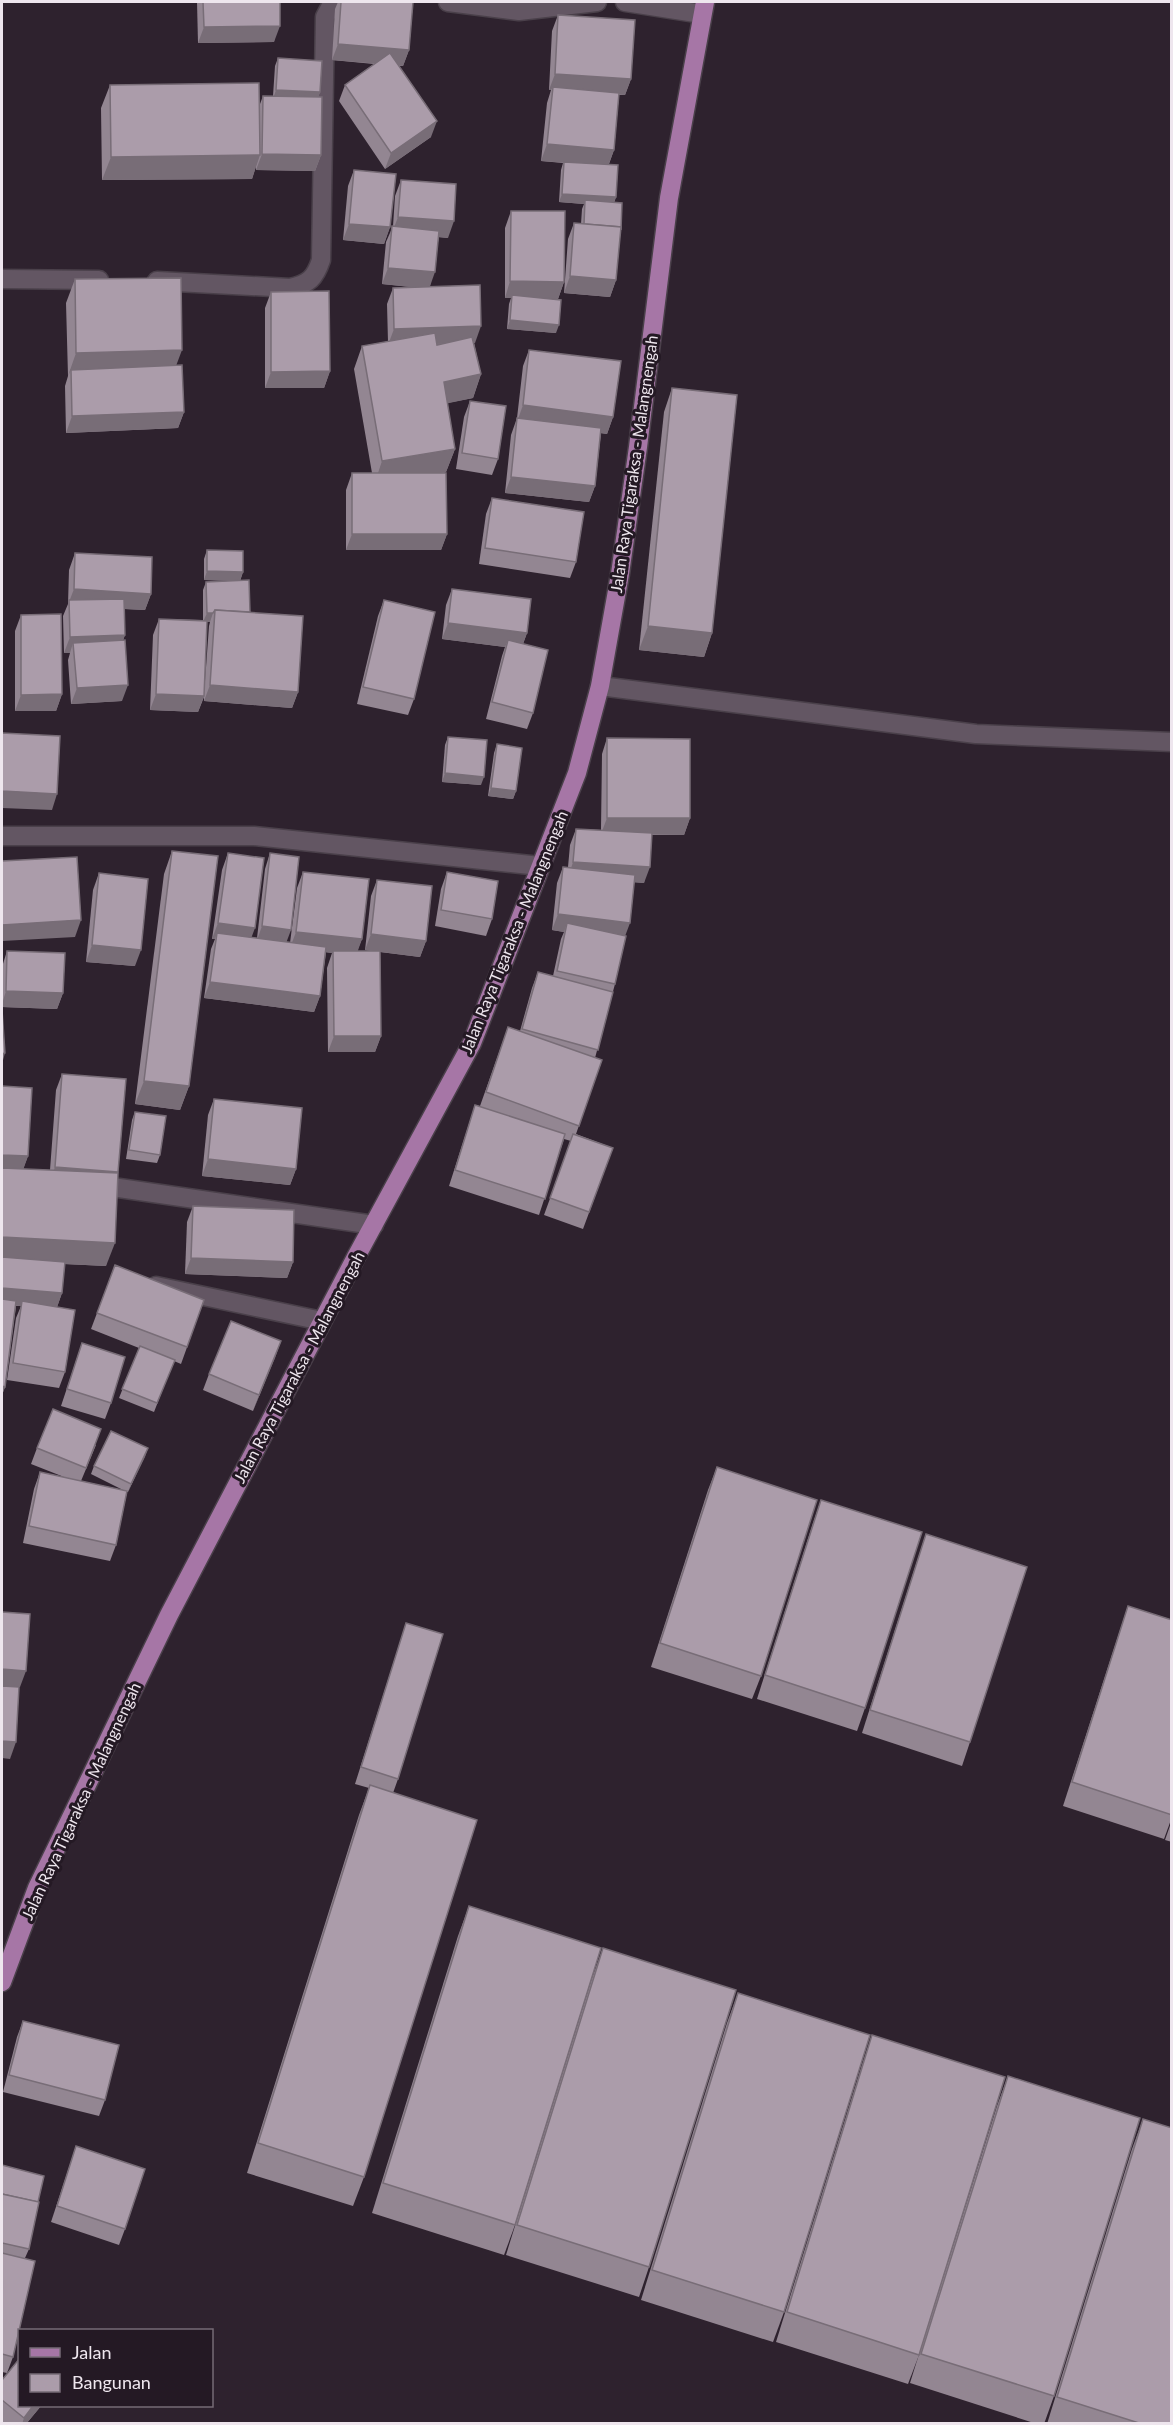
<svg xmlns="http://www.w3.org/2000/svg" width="1173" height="2425" viewBox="0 0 1173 2425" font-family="Lato,sans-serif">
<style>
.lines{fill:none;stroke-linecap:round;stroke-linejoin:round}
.minor-casing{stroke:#4a404a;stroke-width:21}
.major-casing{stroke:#4a404a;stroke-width:21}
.minor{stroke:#635663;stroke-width:18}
.major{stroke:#a676a6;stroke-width:18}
.wall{fill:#938692;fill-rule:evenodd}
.shaded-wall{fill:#786d77}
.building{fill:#ab9caa;stroke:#786d77;stroke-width:1.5}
.labels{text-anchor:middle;stroke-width:6;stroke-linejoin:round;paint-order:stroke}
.street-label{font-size:16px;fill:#eee6ee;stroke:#241924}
</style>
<rect width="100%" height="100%" fill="#2e222e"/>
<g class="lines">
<defs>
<g id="minor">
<path d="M448,2l71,9 78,-9"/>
<path d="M625,2l77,12"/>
<path d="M2,279l97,1"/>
<path d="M157,281l133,7c19,-4 25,-10 31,-28l4,-243 8,-15"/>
<path d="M600,686l376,48 196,8"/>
<path d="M2,836h252l286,30"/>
<path d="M119,1188l255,37"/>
<path d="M156,1286l166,35"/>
</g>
<path id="major" d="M2,1982l35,-94 132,-273 187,-358 116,-214 105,-270 23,-87 20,-112 18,-127 31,-249 36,-196"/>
</defs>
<use href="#minor" class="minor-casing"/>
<use href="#major" class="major-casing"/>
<use href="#minor" class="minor"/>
<use href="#major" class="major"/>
</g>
<g class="wall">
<path d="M197,2h83l-6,40 -76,1z"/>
<path d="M338,2h75l-4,48 -6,16h-4l32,71 -46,32 -46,-68 6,-16 29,-21 -42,-4 3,-51z"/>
<path d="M558,15l73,64 -6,16h-6l-5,55 -5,14 7,33 -2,6 2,77 -6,17 -46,-4 4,-54 6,-16 7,1 1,-15 2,-5 -25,-2 2,-32 2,-7 -22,-2 6,-58 4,-13h-2l3,-59z"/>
<path d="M278,58l42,34 -2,5 3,58 -6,16 -59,-1v-4l-4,13 -150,1 -1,-72 9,-23 150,19 3,-8h10l2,-30z"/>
<path d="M354,170l36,57 -6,17 -41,-4 5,-54z"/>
<path d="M401,180l47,58 -9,-1 -9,49 45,57h-1l7,31 -8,24 -26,5 8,46 -9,23 -2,1 3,61 -6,16h-95v-60l6,-17h20l-18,-104 8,-23 26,-4 -1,-38 6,-16 19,-1 -30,-3 4,-42 7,-16 2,-30z"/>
<path d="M511,211l53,71 -6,17 -10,-1 8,35 -49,-4 2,-25 2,-6h-6v-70z"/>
<path d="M75,279l101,86 8,47 -6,16 -112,5 -1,-47 3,-10 -2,-73z"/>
<path d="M271,292l59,79 -6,17h-59v-80z"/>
<path d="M529,350l84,67 -6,17 -6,-1 -6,53 -6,16 -84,-9 6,-58 6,-17 6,-52z"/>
<path d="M672,388l40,245 -8,24 -65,-7 25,-238z"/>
<path d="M470,401l28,58 -6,16 -36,-6 8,-52z"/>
<path d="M492,498l84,64 -6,16 -91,-14 7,-50z"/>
<path d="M207,550l36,22 -3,9 -36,-1v-21z"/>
<path d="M75,553l76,41 -6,16 -21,-1 1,26 -2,5 -1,61 -51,3 -3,-44 2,-7h-6l-1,-37 5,-12 1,-34z"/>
<path d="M206,582l44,30 48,80 -6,16 -88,-7v-4l-6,15 -48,-2 3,-75 6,-16 44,1v-30zM207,622h3l-1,4 -4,55z"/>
<path d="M452,589l75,44 -4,11 10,69 -6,16 -41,-10 16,-63 3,-9 -63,-8 4,-34z"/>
<path d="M384,600l30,99 -6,16 -51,-11 21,-88z"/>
<path d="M21,615l41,79 -6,17h-41v-80z"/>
<path d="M448,737l33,48 -39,-3 3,-37z"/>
<path d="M607,738l83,80 -6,17h-32l-8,48 -10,-1 -19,102 -20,74 7,2 -26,74 37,14 -30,81 -39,-14 27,-74 -7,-2 -25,76 -90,-29 26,-81 5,1 28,-79 12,4 12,-43 6,-16 15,4 8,-37 3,-7 -12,-2 5,-47 6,-16h5l2,-22 6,-16 25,1 1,-76z"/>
<path d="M497,744l19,47 -3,8 -25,-3 6,-43z"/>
<path d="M172,851l17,235 -9,24 -45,-6 29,-230z"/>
<path d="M228,853l23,84 6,1 8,-69 5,-16 16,89 4,1 7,-55 6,-16 59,67 -5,12h14l-6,-1 6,-54 6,-16 49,61 -6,16 -40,-5 1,84 -6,16h-47l-1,-84 5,-15 -6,-1 -6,44 -6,16 -110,-14 7,-49 4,-10h-3l10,-69z"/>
<path d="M447,872l45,47 -6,17 -51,-10 6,-37z"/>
<path d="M99,873l36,93 -49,-4 7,-72z"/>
<path d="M7,951l56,42 -6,16 -55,-2v-40z"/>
<path d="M62,1074l56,98 -12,94 -42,-2 -2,29 -5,14 8,65 -6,16 -52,-8 9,-62 5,-12h-5l-11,81 -3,8v-309l26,70 -5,13 27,1 6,-80z"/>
<path d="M214,1099l82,70 -6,16 -88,-9 6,-61z"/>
<path d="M135,1112l25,43 -3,8 -31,-4 6,-39z"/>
<path d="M193,1206l100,56 -6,16 -102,-4 2,-52z"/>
<path d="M115,1265l89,35 -23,64 -7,-3 -20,51 -35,-14 20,-50 -48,-19z"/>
<path d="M281,1341l-28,70 -50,-21 6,-16z"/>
<path d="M82,1343l29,60 -6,16 -44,-13z"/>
<path d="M96,1445l-15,36 42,9 -32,-16 3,-8 54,-18 -20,44h-1l-11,53 -6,16 -87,-18 11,-54 6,-17 24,5 -33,-13 6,-16z"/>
<path d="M717,1467l44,209 -9,23 -101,-32 57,-177z"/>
<path d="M821,1500l44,208 -8,23 -100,-32 56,-176z"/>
<path d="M926,1534l44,208 -8,24 -100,-33 56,-175z"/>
<path d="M1128,1606l44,14v197l-8,22 -101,-33 57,-176z"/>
<path d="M406,1623l-8,156 -5,14 -29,384 -11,29 -106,-33 112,-358 10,-27 -14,-4z"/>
<path d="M1172,1820v22l-7,-2z"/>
<path d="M469,1906l46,319 -11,30 -132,-42 86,-277z"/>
<path d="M603,1948l46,319 -10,30 -133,-42 86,-277z"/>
<path d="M738,1993l46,319 -11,30 -132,-42 86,-277z"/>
<path d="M23,2021l82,79 -6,16 -96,-24 14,-55z"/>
<path d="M872,2035l47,320 -11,29 -132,-42 86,-277z"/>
<path d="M1008,2076l46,320 -10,28h-7l-127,-41 87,-277z"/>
<path d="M1143,2119l29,305h-125l85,-275z"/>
<path d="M76,2146l49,83 -6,16 -68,-23z"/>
<path d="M2,2165l36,37 -9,47 -4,9 -12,99 -6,16 -5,-1z"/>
<path d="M2,2380l18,26h21l-15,18h-21l-3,-3z"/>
</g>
<g class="shaded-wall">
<path d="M280,26l-6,16 -76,1 6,-16z"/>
<path d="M338,44l71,6 -6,16 -71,-6z"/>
<path d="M555,74l76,5 -6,16 -73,-5 1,-3 -2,3h-2z"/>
<path d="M276,90l44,2 -3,9 -44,-2z"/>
<path d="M437,121l-6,16 -46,32 6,-16z"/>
<path d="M547,144l67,6 -6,16 -67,-5z"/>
<path d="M262,154l59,1 -6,16 -59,-1z"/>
<path d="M260,155l-8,24 -150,1 9,-23z"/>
<path d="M562,194l54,3 -3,8 -28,-5 -1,4 -25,-2z"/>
<path d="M398,217l56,4 -6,17 -56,-5z"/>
<path d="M349,224l41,3 -6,17 -41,-4z"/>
<path d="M388,268l47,4 -6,17 -47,-5z"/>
<path d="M570,276l46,4 -6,17 -46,-4z"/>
<path d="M510,281l54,1 -6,17 -46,-1v-3l-1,3h-6z"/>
<path d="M510,320l49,5 -3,8 -49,-4z"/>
<path d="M481,326l-6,17 -87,2 6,-16z"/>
<path d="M182,350l-9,24 -102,-4 -3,6 8,-23z"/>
<path d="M330,371l-6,17h-59l6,-16z"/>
<path d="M481,374l-8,24 -38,8 9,-24z"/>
<path d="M523,405l90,12 -6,17 -90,-12z"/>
<path d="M184,412l-6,16 -112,5 6,-17z"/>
<path d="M455,449l-9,23 -72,13 8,-24z"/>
<path d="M511,477l84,9 -6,16 -84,-9z"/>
<path d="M352,534h95l-6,16h-95z"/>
<path d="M207,571l36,1 -3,9 -36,-1z"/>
<path d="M74,589l77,5 -6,16 -76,-4v-4z"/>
<path d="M207,613h6l-3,9h-7z"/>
<path d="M448,623l79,10 -6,16 -13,-9 -3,7 -63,-8z"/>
<path d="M648,626l64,7 -8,24 -65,-7z"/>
<path d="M125,635l-6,17 -46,-9 -3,10h-6l6,-16z"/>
<path d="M128,685l-6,16 -51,3 6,-16z"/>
<path d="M210,685l88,7 -6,16 -88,-7z"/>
<path d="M62,694l-6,17h-41l6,-16z"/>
<path d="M156,694l48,2 -6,16 -48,-2z"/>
<path d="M445,773l39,4 -3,8 -39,-3z"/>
<path d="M491,788l25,3 -3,8 -25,-3z"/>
<path d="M2,791l55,3 -5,16 -50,-2z"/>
<path d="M607,818h83l-6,17 -83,-1z"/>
<path d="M573,862l77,5 -6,16 -76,-5z"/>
<path d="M558,914l72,9 -6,16 -57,-16 -3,9 -12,-2z"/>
<path d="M81,920l-6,17 -73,4v-16z"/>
<path d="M218,923l37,5 -6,16 -32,-11 -2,6h-3z"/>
<path d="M262,926l29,4 -6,16 -29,-3z"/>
<path d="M296,932l66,7 -6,17 -66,-8z"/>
<path d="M371,934l55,7 -6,16 -55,-7z"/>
<path d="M92,945l49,5 -6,16 -49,-4z"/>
<path d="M210,982l110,14 -6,16 -110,-14z"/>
<path d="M6,991l57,2 -6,16 -55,-2v-3z"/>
<path d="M334,1036h47l-6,16h-47z"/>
<path d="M5,1053l-3,11v-10z"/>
<path d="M144,1081l45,5 -9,24 -45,-6z"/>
<path d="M2,1155l26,1 -6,17 -20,-2z"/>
<path d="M208,1159l88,10 -6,16 -88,-9z"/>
<path d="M55,1167l63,5 -6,16 -63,-5z"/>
<path d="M2,1237l113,6 -9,23 -104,-5z"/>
<path d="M191,1258l102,4 -6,16 -102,-4z"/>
<path d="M2,1288l60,5 -6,17 -34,-9 -1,5 -19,-1z"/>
<path d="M281,1341l-6,17 -22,53 6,-16z"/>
<path d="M2,1386l3,1 -3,8z"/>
<path d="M148,1448l-3,9 -17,35 3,-8z"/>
<path d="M2,1669l24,2 -6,16 -18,-1z"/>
<path d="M2,1741l14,1 -6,17 -8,-1z"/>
<path d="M33,2406h8l-15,18h-4l2,-6z"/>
</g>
<g class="building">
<path d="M203,2h77v24l-76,1z"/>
<path d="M341,2h72l-4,48 -71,-6z"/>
<path d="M558,15l77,5 -4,59 -76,-5z"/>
<path d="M390,53l47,68 -46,32 -46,-68z"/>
<path d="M278,58l44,3 -2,31 -44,-2z"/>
<path d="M259,83l1,72 -149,2 -1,-72z"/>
<path d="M553,87l66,6 -5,57 -67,-6z"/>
<path d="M263,96l59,1 -1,58 -59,-1z"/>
<path d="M564,162l54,3 -2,32 -54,-3z"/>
<path d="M354,170l42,4 -6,53 -41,-3z"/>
<path d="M401,180l55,4 -2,37 -56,-4z"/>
<path d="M585,200l37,3 -1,27v-3l-37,-3z"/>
<path d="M511,211h54l-1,71 -54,-1z"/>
<path d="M574,223l47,4 -5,53 -46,-4z"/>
<path d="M392,226l47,5 -4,41 -47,-4z"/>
<path d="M181,278l1,72 -106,3 -1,-74z"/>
<path d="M480,285l1,41 -87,3 -1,-41z"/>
<path d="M329,291l1,80 -59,1v-80z"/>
<path d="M512,295l49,5 -2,25 -49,-5z"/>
<path d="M435,333l2,12 35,-8 9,37 -37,8 11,67 -73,12 -20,-115z"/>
<path d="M529,350l92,11 -8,56 -90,-12z"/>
<path d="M182,365l2,47 -112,4 -1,-46z"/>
<path d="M672,388l65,7 -25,238 -64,-7z"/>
<path d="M470,401l36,5 -8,53 -36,-6z"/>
<path d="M517,418l84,10 -6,58 -84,-9z"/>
<path d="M352,473h94l1,61h-95z"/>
<path d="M492,498l92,14 -8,50 -91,-14z"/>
<path d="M207,550l36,1v21l-36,-1z"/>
<path d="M75,553l77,4 -1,37 -77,-5z"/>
<path d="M249,580l1,32 -35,-2 -2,3h-6l-1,-31z"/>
<path d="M452,589l79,10 -4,34 -79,-10z"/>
<path d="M124,599l1,36 -55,2 -1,-37z"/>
<path d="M384,600l51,12 -21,87 -51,-12z"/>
<path d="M215,610l88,6 -5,76 -88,-7z"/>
<path d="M61,614l1,80 -41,1v-80z"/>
<path d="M159,619l48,2 -3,75 -48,-2z"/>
<path d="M125,640l3,45 -51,3 -4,-45z"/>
<path d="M508,640l40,10 -15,63 -41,-11z"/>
<path d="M2,733l58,3 -3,58 -55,-3z"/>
<path d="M448,737l39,3 -3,37 -39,-4z"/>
<path d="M607,738l83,1v79h-83z"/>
<path d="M497,744l25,4 -6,43 -25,-3z"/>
<path d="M576,829l76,4 -2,34 -77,-5z"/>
<path d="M172,851l46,5 -29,230 -45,-5z"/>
<path d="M228,853l36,5 -9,70 -37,-5z"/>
<path d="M270,853l29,4 -8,73 -29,-4z"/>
<path d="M77,857l4,63 -79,5v-64z"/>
<path d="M563,867l72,8 -5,48 -72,-9z"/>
<path d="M303,872l66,7 -7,60 -66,-7z"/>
<path d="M447,872l51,9 -6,38 -51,-9z"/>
<path d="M99,873l49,6 -7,71 -49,-5z"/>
<path d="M377,880l55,6 -6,55 -55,-7z"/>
<path d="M567,923l59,13 -11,48 -58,-13z"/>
<path d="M217,933l109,14 -6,49 -110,-14z"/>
<path d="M7,951l58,2 -2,40 -57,-2z"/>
<path d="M333,951h47l1,85h-47z"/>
<path d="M538,972l75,20 -15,58 -76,-21z"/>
<path d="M2,1010l3,43 -3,1z"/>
<path d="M508,1027l94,33 -23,66 -93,-34z"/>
<path d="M62,1074l64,5 -8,93 -63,-5z"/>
<path d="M2,1086l30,2 -4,68 -26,-1z"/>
<path d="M214,1099l88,9 -6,61 -88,-10z"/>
<path d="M475,1105l90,29 -20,65 -90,-29z"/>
<path d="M135,1112l31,4 -6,39 -31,-5z"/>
<path d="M573,1134l40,14 -24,64 -39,-14z"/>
<path d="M2,1168l116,5 -3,70 -113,-6z"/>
<path d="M193,1206l101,4 -1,52 -102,-4z"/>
<path d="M2,1257l63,5 -3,31 -60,-5z"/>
<path d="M115,1265l89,35 -17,47 -90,-34z"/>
<path d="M2,1299l14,2 -11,86 -3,-1z"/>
<path d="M22,1301l53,9 -10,62 -52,-9z"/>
<path d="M231,1321l50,20 -22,54 -50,-21z"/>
<path d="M82,1343l43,14 -14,46 -44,-14z"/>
<path d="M140,1346l35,14 -18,43 -35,-14z"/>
<path d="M53,1409l48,20 -15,39 -49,-20z"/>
<path d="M111,1431l37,17 -17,36 -37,-18z"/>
<path d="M717,1467l100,33 -56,176 -101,-33z"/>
<path d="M40,1472l87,19 -11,54 -87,-19z"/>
<path d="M821,1500l101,32 -57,176 -100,-33z"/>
<path d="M926,1534l101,33 -57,175 -100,-32z"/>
<path d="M1128,1606l44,14v195l-100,-33z"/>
<path d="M2,1612l28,2 -4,57 -24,-2z"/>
<path d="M406,1623l37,11 -45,145 -37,-12z"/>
<path d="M2,1686l17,1 -3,55 -14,-1z"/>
<path d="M370,1785l107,35 -113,357 -106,-34z"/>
<path d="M469,1906l132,42 -86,277 -132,-42z"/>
<path d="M603,1948l133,42 -87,277 -132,-42z"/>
<path d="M738,1993l132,42 -86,277 -132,-42z"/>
<path d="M23,2021l96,24 -14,55 -96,-25z"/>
<path d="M872,2035l133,42 -86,278 -132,-43z"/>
<path d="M1008,2076l132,42 -86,278 -133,-42z"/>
<path d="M1143,2119l29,9v296h-30l-85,-27z"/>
<path d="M76,2146l69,23 -20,60 -68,-23z"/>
<path d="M2,2165l42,11 -6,26 -36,-8z"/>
<path d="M2,2194l37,8 -10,47 -27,-6z"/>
<path d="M2,2253l33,8 -22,96 -11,-3z"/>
<path d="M20,2358v48h13l-9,12 -22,-18v-20z"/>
</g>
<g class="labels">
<g class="street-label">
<text transform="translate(634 464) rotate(-82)" y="6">Jalan Raya Tigaraksa - Malangnengah</text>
<text transform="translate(514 932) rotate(-68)" y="6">Jalan Raya Tigaraksa - Malangnengah</text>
<text transform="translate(299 1367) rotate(-62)" y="6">Jalan Raya Tigaraksa - Malangnengah</text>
<text transform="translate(81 1801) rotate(-65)" y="6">Jalan Raya Tigaraksa - Malangnengah</text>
</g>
</g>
<rect width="1173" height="2425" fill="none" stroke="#eee6ee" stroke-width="6"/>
<rect x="18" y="2329" width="195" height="78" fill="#241924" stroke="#756b75" stroke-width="1.5"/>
<rect x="30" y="2348" width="30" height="9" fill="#a676a6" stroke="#756b75" stroke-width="1.5"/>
<text x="72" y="2359" font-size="18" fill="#eee6ee">Jalan</text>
<rect x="30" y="2374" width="30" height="18" fill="#ab9caa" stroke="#756b75" stroke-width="1.5"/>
<text x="72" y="2389" font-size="18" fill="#eee6ee">Bangunan</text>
</svg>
